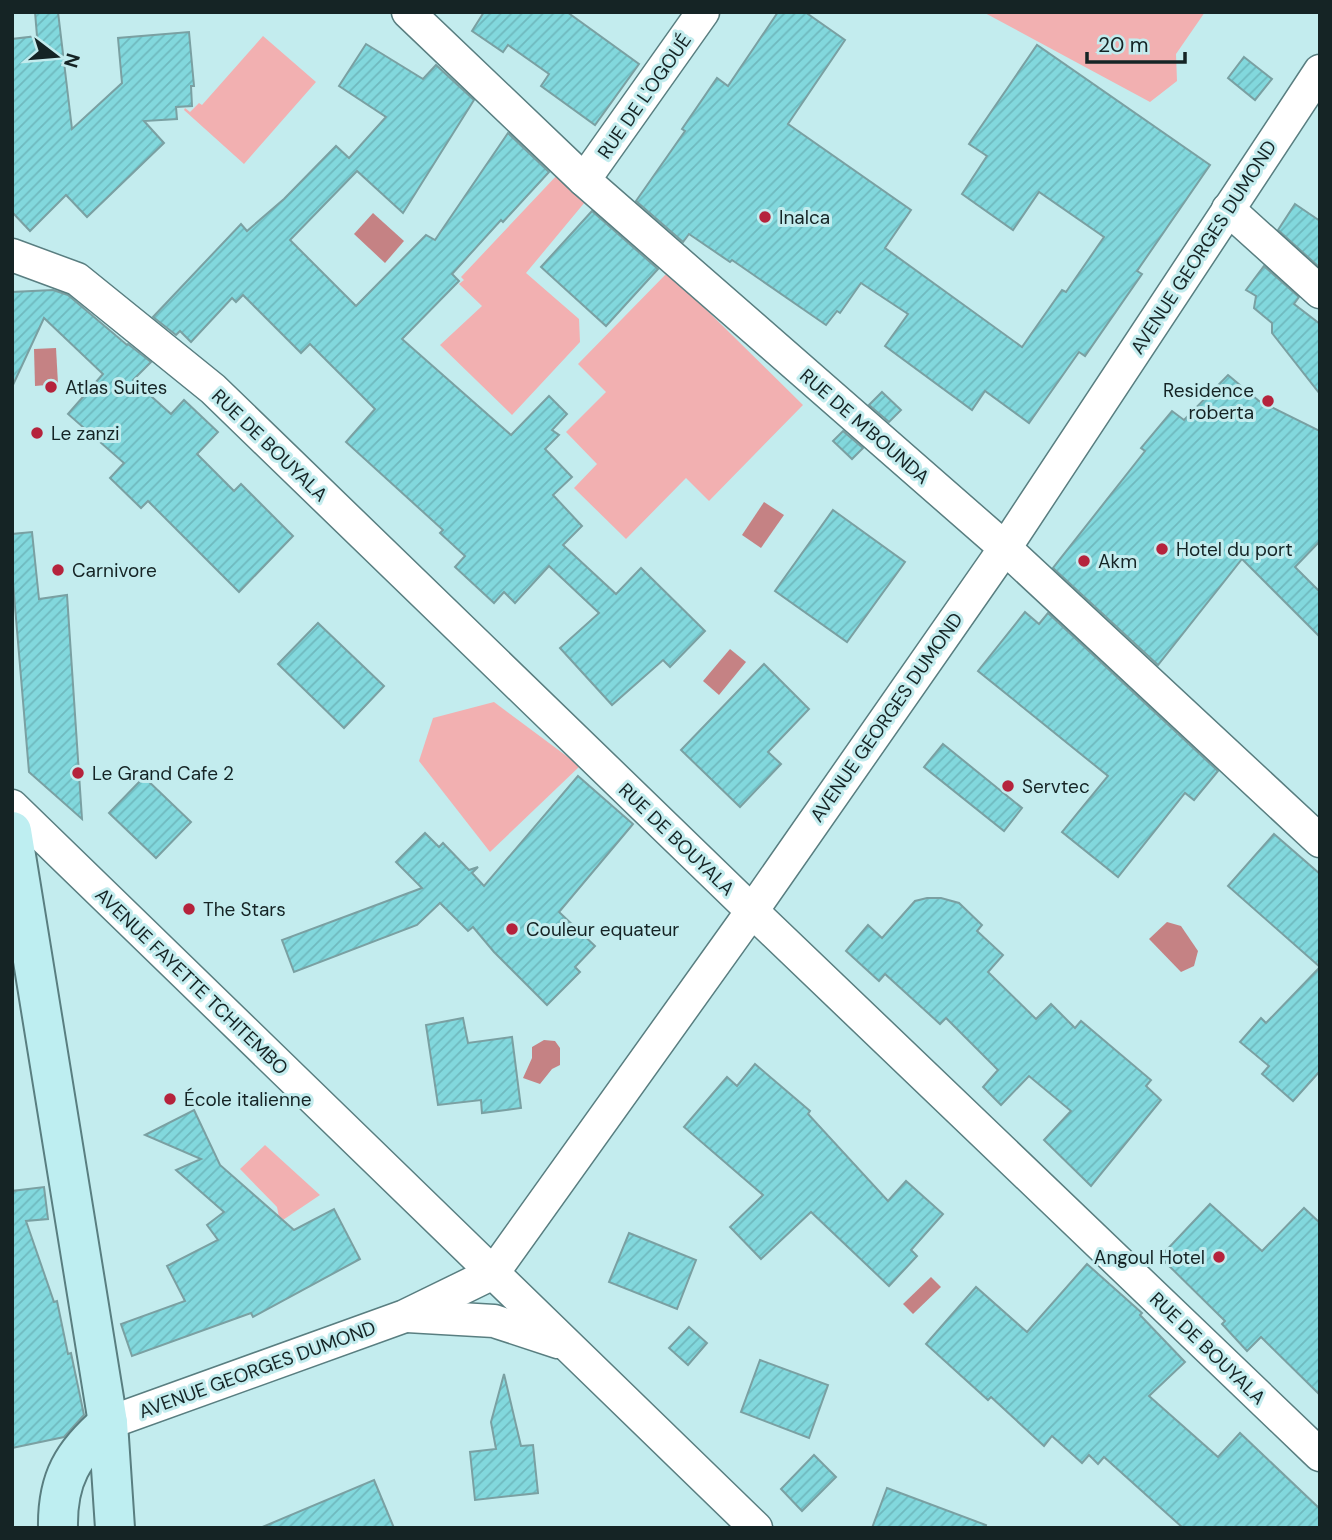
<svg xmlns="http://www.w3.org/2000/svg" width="1332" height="1540" viewBox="0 0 1332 1540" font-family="'DM Sans',sans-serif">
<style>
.green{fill:#f2b0b1}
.water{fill:#c58284}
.building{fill:url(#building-hatch);stroke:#7aa0a2;stroke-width:2}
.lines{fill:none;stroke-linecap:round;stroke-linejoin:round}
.street-casing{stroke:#597e80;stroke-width:35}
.secondary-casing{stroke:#597e80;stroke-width:42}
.street{stroke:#fff;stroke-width:32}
.secondary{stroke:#beeef1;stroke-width:38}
.poi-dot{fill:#b5233c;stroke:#c3ecee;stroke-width:2.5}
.labels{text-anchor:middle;stroke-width:6;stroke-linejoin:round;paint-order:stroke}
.street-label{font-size:19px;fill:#152425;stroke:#c3ecee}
.poi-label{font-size:19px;fill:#152425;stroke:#c3ecee;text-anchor:start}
</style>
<defs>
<pattern id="building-hatch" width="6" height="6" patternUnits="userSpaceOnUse" patternTransform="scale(1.75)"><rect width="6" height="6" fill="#82d8dd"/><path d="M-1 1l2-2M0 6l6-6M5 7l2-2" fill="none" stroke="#6fb9be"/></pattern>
</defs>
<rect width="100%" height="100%" fill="#c3ecee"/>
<g class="green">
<path d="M983,12h222l-29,42 1,27 -27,21z"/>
<path d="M263,36l53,46 -72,82 -60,-54 1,-2 5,4 9,-9 3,2z"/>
<path d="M559,173l26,29 -59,71 53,46 1,23 -68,73 -72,-70 42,-39 -23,-22 5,-4 -3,-3z"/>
<path d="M668,272l135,133 -94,96 -23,-23 -60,61 -52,-51 23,-24 -31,-32 40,-40 -28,-28z"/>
<path d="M494,702l86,64 -90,86 -71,-91 14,-43z"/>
<path d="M265,1145l55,50 -40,27 -3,-15 -37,-38z"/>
</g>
<g class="water">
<path d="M373,213l31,28 -19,22 -31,-29z"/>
<path d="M56,348l2,36 -23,2 -1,-37z"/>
<path d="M764,502l20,13 -23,33 -19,-13z"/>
<path d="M730,649l16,13 -27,33 -16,-14z"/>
<path d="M1167,922l14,4 17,25 -4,15 -13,6 -32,-33z"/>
<path d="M544,1040l11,1 5,7v17l-8,4 -12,15 -17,-6 9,-20v-11z"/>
<path d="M931,1277l10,10 -28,27 -10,-10z"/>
</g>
<g class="building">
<path d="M35,12h23l14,117 50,-46 -4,-45 71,-6 5,54h-3l1,20 -16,1 1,12 -33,2 20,22 -77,74 -21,-22 -36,36 -18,-19v-173l25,-3z"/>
<path d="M484,12h83l72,52 -44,61 -54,-39 8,-12 -41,-29 -5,7 -31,-21z"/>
<path d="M778,12h27l40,28 -57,84 123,86 -26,38 137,99 40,-57 4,2 38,-55 -65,-45 -26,38 -51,-36 25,-38 -18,-12 68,-99 173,120 -73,106 5,3 -57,82 -6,-4 -50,71 -44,-32 -13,19 -87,-64 23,-32 -47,-31 -21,30 -3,-2 -11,14 -94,-65 -2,2 -41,-28 -6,8 -47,-41 49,-70 -3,-2 35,-51 11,8z"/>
<path d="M366,44l57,35 13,-14 38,35 -71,113 -46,-42 -67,69 66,66 70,-71 9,5 73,-107 41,39 -46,50 -2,-2 -49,54 7,7 -57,58 109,96 38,-39 18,18 -15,16 7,5 -14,14 27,28 -19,18 29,31 -19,19 53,49 25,-26 64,63 -35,36 -7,-7 -51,45 -52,-57 39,-35 -50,-47 -34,37 -11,-11 -10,11 -39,-36 10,-11 -25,-23 3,-3 -97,-88 29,-33 -65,-65 -9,9 -58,-58 -7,7 -4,-4 -41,44 -11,-11 -4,4 -23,-18 88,-93 6,7 37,-32 52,-53 13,12 37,-41 -47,-31z"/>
<path d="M1244,57l28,22 -17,21 -27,-22z"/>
<path d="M1295,204l25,17 -1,46 -41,-37z"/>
<path d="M592,211l66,58 -52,57 -65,-59z"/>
<path d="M1264,266l35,31 -5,7 26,20v70l-48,-61v-10l-18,-15 2,-12 -10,-6z"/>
<path d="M53,290l15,5 59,50 1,-1 23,18 -18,18 38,34 13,-14 34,32 -21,22 37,37 7,-7 52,52 -54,56 -91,-91 -7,7 -31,-30 14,-15 -56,-49 35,-40 -59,-56 -32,69v-95z"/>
<path d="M1228,375l31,26 61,30v110l-25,26 25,25v45l-78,-78 -84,106 -105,-97 92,-117 -4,-3 31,-37 12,9z"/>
<path d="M882,392l19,18 -12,12 -20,-17z"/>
<path d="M843,431l20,17 -11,11 -19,-18z"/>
<path d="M833,510l72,52 -58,80 -72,-51z"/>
<path d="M32,532l7,67 28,-4 15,224 -53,-47 -17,-201v-37z"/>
<path d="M1025,612l14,12 9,-11 170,158 -24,29 -9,-7 -67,84 -56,-45 46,-56 -130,-105z"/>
<path d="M318,623l66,63 -40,42 -66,-64z"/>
<path d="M764,664l45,45 -41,43 13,12 -41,43 -59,-57z"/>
<path d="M943,744l79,64 -18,23 -80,-64z"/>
<path d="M578,776l55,48 -74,88 36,34 -20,21 5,5 -33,33 -53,-53 -21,-25 -5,4 -28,-28 -23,22 -123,47 -12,-32 140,-52 -26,-26 29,-29 14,14 4,-4 26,27 9,-3 -6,6 12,13z"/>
<path d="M144,777l47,45 -35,36 -47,-45z"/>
<path d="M1274,834l46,40v93l-92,-81z"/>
<path d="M927,898h14l18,5 23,22 -5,6 26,24 -15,17 48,47 15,-15 24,24 6,-7 70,59 -5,6 15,14 -70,86 -47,-46 27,-29 -42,-35 -28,29 -18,-18 15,-17 -52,-52 -6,6 -55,-50 -6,7 -33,-30 22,-26 14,13 33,-37z"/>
<path d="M1320,967v104l-27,30 -31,-27 7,-8 -29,-24 21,-24 5,5z"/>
<path d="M463,1018l5,25 44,-6 9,71 -39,5 -1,-13 -43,5 -12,-80z"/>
<path d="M755,1064l55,47 -2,3 80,87 18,-20 37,33 -32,36 6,6 -28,30 -78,-74 -50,47 -31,-32 33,-32 -79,-68 43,-50 10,9z"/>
<path d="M194,1110l26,55 74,65 40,-21 26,50 -107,58 -2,-4 -119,43 -11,-32 64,-23 -18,-35 51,-26 -11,-15 17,-13 -48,-42 25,-11 -56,-24z"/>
<path d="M44,1187l4,32 -22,2 28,81 3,-1 11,53 3,-1 13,62 -20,22 -52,11v-257z"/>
<path d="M1210,1204l52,47 42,-43 16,15v172l-59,-58 -14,14 -25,-27 3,-3 -65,-64z"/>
<path d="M629,1233l67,27 -19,49 -68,-27z"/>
<path d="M1087,1264l55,49 -2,2 45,47 -36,34 69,61 22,-24 80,76v19h-137l-79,-71 -6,7 -9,-9 -7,8 -30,-27 -8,10 -53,-49 -3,3 -62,-56 50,-57 51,45z"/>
<path d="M689,1327l18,16 -19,22 -19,-17z"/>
<path d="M760,1360l68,25 -19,53 -68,-26z"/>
<path d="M504,1374l17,72 12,-1 5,48 -63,7 -5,-48 26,-3 -5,-27z"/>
<path d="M814,1455l22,22 -34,34 -21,-22z"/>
<path d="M374,1480l20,48h-134z"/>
<path d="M887,1488l99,37 -1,3h-113z"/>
</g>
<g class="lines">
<defs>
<g id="street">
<path d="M408,12l176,168 421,368 315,293"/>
<path d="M584,180l119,-168"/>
<path d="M1228,209l92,83"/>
<path d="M12,255l65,24 136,110 539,522 568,544"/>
<path d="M12,806l744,722"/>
<path d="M407,1316l87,5 64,21"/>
<path d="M108,1423l297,-107 88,-43 259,-362 253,-363 315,-477"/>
</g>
<g id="secondary">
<path d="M12,831l96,592 7,105"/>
<path d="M58,1528c-1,-49 15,-75 50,-105"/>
</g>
</defs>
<use href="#street" class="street-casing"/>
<use href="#secondary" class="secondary-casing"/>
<use href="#street" class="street"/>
<use href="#secondary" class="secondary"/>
</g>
<g class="poi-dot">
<circle cx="765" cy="217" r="7"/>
<circle cx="51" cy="387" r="7"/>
<circle cx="1268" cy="401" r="7"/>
<circle cx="37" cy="433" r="7"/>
<circle cx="1162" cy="549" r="7"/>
<circle cx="1084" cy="561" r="7"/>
<circle cx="58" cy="570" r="7"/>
<circle cx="78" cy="773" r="7"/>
<circle cx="1008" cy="786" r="7"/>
<circle cx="189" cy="909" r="7"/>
<circle cx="512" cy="929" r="7"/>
<circle cx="170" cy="1099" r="7"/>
<circle cx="1219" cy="1257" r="7"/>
</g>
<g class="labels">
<g class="street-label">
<text transform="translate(644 96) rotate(-55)" y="7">RUE DE L'OGOUÉ</text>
<text transform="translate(1203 247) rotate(-57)" y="7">AVENUE GEORGES DUMOND</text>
<text transform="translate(865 426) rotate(41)" y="7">RUE DE M'BOUNDA</text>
<text transform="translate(270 445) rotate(44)" y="7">RUE DE BOUYALA</text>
<text transform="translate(886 717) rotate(-55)" y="7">AVENUE GEORGES DUMOND</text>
<text transform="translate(677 839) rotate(44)" y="7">RUE DE BOUYALA</text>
<text transform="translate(192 981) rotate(44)" y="7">AVENUE FAYETTE TCHITEMBO</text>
<text transform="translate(1208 1348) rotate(44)" y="7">RUE DE BOUYALA</text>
<text transform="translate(257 1369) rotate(-20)" y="7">AVENUE GEORGES DUMOND</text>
</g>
<g class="poi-label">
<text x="779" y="224">Inalca</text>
<text x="65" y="394">Atlas Suites</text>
<text x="1254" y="397" text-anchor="end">Residence<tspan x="1254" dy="22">roberta</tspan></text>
<text x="51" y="440">Le zanzi</text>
<text x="1176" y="556">Hotel du port</text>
<text x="1098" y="568">Akm</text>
<text x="72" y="577">Carnivore</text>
<text x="92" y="780">Le Grand Cafe 2</text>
<text x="1022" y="793">Servtec</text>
<text x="203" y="916">The Stars</text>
<text x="526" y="936">Couleur equateur</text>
<text x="184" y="1106">École italienne</text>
<text x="1205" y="1264" text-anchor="end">Angoul Hotel</text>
</g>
</g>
<rect width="1332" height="1540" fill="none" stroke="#152425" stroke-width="28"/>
<g transform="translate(56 56) rotate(106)" stroke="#c3ecee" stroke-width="5" paint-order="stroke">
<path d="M0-5L12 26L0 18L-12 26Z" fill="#152425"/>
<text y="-10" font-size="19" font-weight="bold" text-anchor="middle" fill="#152425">N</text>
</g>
<path d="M1087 52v10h98v-10" fill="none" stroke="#152425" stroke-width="3.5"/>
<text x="1098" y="52" font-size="21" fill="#152425" stroke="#c3ecee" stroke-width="5" paint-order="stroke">20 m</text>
</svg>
